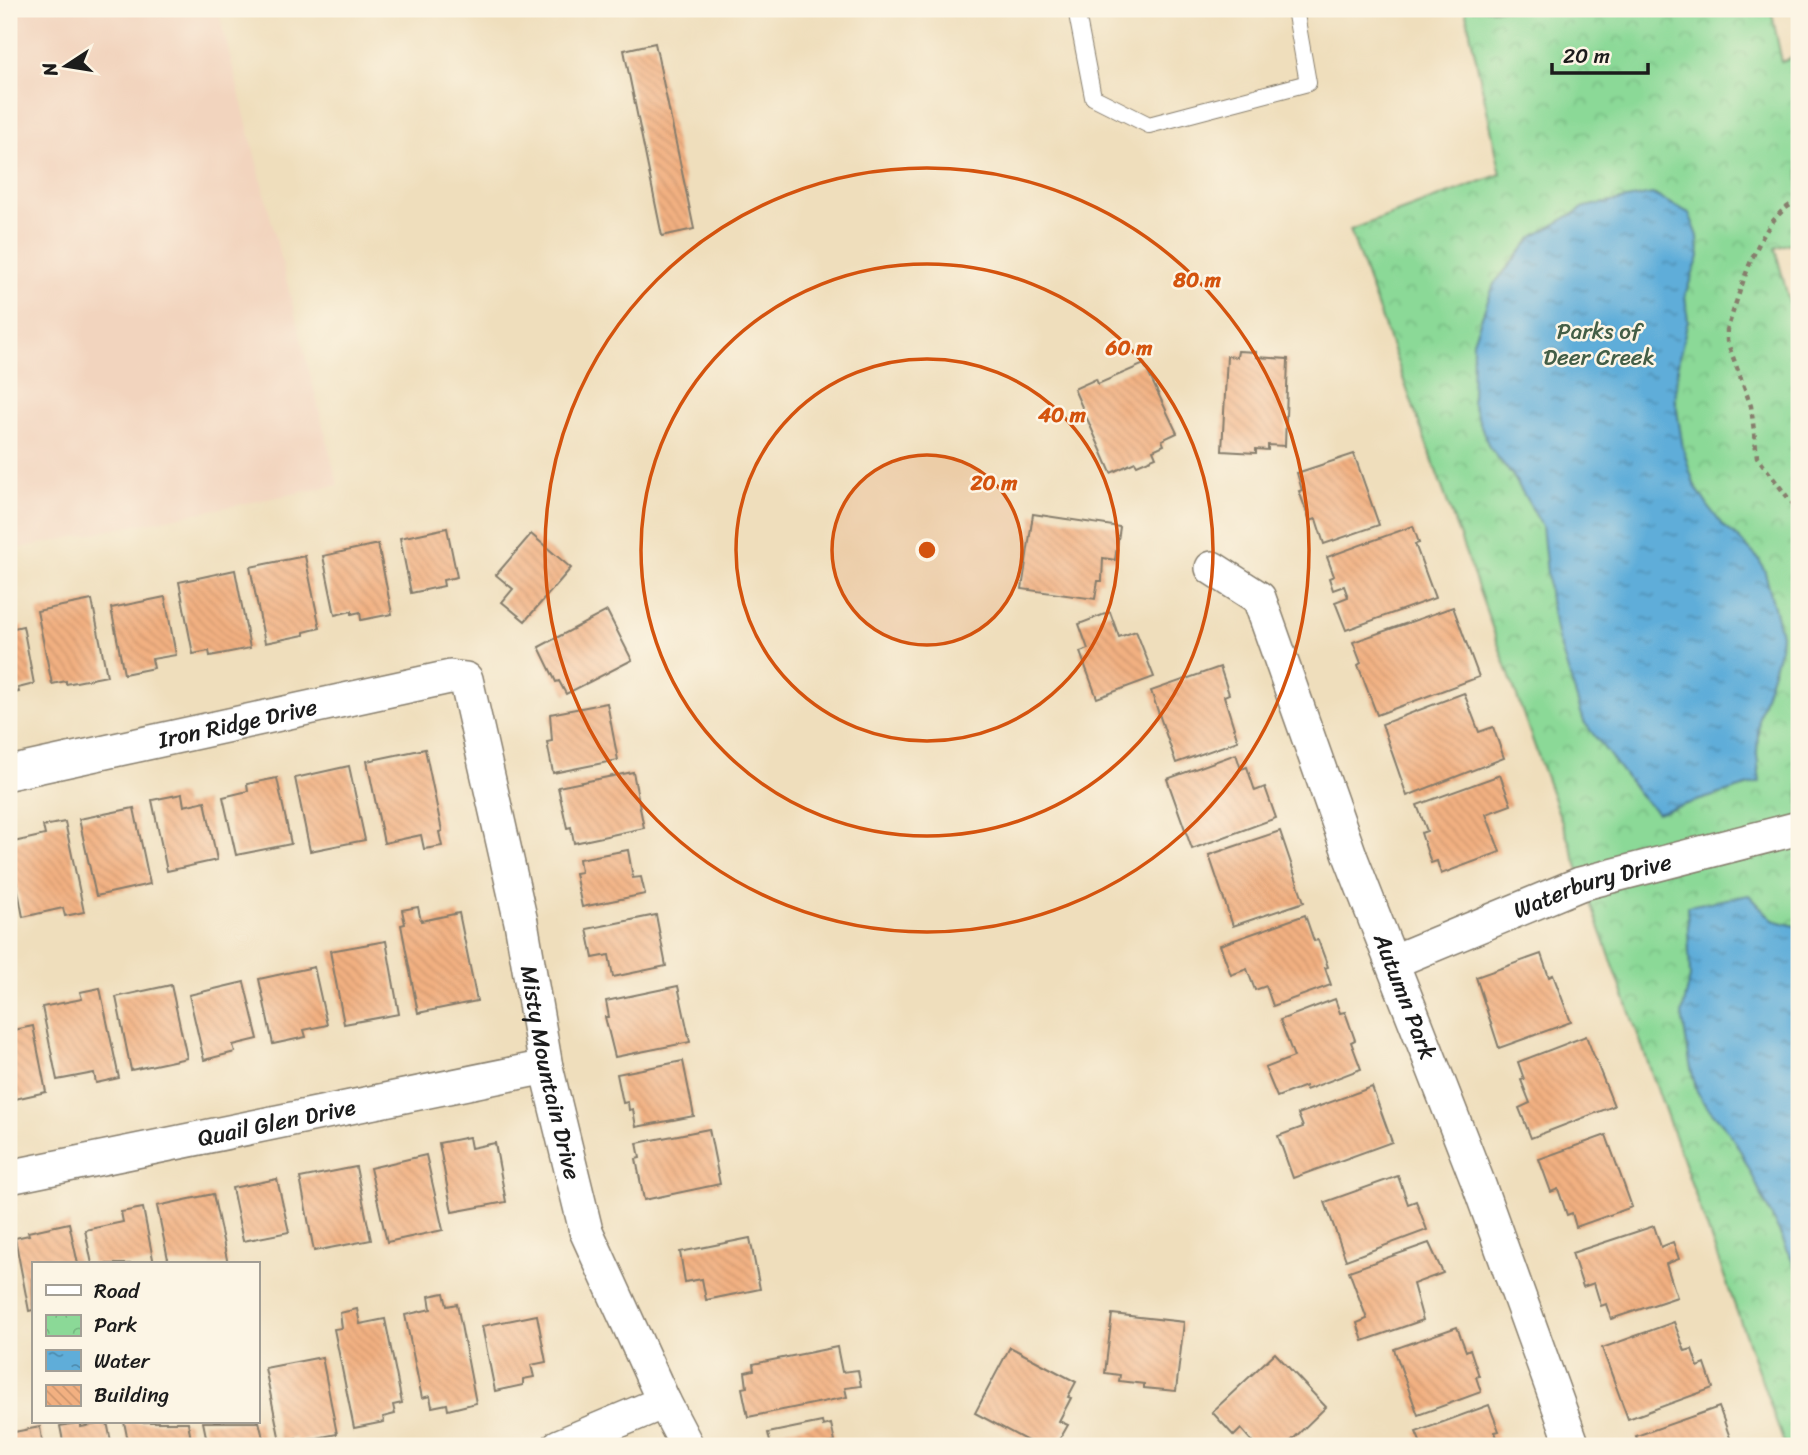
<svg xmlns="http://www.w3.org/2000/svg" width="1808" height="1455" viewBox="0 0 1808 1455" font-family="Sriracha,sans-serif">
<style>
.built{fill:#f2d4be}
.park{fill:url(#park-crowns);stroke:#547a5a;stroke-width:2}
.water{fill:url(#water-ripples);stroke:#3e647a;stroke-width:2}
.building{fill:url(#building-back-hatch)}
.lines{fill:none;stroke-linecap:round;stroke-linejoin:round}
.lane-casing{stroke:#867d6c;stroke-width:18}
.street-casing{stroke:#867d6c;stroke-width:36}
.path{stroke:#867d6c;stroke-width:4.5;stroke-dasharray:5 5;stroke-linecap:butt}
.lane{stroke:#fff;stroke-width:16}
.street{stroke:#fff;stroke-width:33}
.ring{fill:none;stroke:#d4530e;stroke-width:3.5}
.labels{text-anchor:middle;stroke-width:5;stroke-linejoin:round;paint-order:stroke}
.park-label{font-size:23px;fill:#435e47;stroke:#fcf5e5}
.street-label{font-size:23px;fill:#1c1c1c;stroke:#fcf5e5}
.centre{fill:#d4530e;stroke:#fcf5e5;stroke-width:3.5}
.ring-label{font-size:21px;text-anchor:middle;font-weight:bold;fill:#d4530e;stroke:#fcf5e5;stroke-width:5;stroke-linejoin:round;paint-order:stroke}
</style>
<defs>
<pattern id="park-crowns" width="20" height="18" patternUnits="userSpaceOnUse" patternTransform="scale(1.75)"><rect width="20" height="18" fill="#8bd997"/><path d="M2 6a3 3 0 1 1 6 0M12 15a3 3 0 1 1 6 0" fill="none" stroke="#77ba82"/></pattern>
<pattern id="water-ripples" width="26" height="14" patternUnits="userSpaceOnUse" patternTransform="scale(1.75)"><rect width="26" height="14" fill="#5fadd9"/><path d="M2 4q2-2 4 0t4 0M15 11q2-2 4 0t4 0" fill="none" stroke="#4e8caf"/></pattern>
<pattern id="building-back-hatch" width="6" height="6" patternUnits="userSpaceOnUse" patternTransform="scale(1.75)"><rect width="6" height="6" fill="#f2b081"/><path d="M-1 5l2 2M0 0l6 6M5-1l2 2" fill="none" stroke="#cf976f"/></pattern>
</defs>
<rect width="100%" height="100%" fill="#fcf5e5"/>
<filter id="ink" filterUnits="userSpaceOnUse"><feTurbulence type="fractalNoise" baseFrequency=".0143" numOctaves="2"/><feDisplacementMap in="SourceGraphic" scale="14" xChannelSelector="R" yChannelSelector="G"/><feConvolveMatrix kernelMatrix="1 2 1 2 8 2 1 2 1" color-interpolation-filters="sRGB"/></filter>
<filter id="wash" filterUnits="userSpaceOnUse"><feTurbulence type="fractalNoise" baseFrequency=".00686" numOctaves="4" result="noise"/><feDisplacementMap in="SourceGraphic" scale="28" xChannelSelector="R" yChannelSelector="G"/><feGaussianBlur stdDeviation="1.57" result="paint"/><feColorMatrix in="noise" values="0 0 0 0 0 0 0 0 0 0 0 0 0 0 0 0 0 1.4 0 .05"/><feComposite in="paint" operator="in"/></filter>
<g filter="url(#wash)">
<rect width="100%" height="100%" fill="#efdebc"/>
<path class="built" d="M9,9h209l120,476 -329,65z"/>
<path class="park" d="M1465,9h306l11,53 17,-7v185l-24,8 24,91v1107h-14l-435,-1216 151,-56z"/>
<g class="water">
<path d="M1652,194l37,19 9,23 1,21 -14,38 3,26 -9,37 -4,39 8,51 11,36 14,22 15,20 10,7 26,26 6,13 16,62 -1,14 -21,68 -2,38 3,28 -103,31 -18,-19 -55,-72 -26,-83 -8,-38 -8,-75 -29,-50 -24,-29 -17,-45 1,-61 21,-57 39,-47 52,-30z"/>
<path d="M1749,895l24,25 26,7v347l-58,-122 -14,-23 -25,-28 -6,-12 -6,-25 -8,-49 8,-38 -3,-71z"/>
</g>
<g id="blocks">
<g class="building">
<path d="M655,43l39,186 -32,7 -38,-186z"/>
<path d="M1238,351l18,1v5l32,2 -3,87 -17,-1v5l-12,-1v4l-34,-2 5,-95 10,1z"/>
<path d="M1144,364l33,69 -15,7 2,5 -11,5 3,7 -19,8 -2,-3 -24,11 -37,-84 22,-10 2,5z"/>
<path d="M1354,454l25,71 -55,19 -8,-25 -6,2 -11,-30 3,-1 -5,-17z"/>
<path d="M1033,514l87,13 -5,33 -12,-2 -1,23h-4l-3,18 -73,-10z"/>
<path d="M1413,526l6,17 -4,1 20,54 -89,32 -11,-28 13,-5 -4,-11 -11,4 -4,-12 5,-2 -7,-19z"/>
<path d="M447,528l10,49 -14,3 1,6 -33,7 -11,-55z"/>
<path d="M531,534l40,34 -46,53 -23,-19 11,-13 -17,-14z"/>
<path d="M378,544l14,70 -31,6 -1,-8 -8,2v-3l-17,4 -12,-59z"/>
<path d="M305,556l15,72 -16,4v3l-39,8 -15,-76z"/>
<path d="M235,570l15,78 -40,8 -1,-5 -16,3 -14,-72z"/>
<path d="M165,597l11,58 -24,4 2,9 -30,6 -13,-66z"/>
<path d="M92,600l15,76 -41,8v-3l-14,3 -15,-73z"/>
<path d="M1453,607l26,70 -102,38 -19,-50 3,-2 -8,-21z"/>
<path d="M607,611l25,49 -66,34 -7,-13 -3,1 -17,-35z"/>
<path d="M1110,612l9,25 17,-6 18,46 -57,21 -17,-46 8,-3 -9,-25z"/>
<path d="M23,626l11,58 -16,4 1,4 -9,2 2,6 -3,1v-72z"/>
<path d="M1220,667l9,27 -5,2 14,45 -62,22 -25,-72z"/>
<path d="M1464,693l15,39 14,-5 11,31 -97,38 -25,-72z"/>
<path d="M607,703l11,57 -65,13 -6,-31 5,-1 -2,-27z"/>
<path d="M425,749l17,82 -3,1 3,14 -18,3 -3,-14 -37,8 -17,-82z"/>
<path d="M1236,754l5,15 6,-2 8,24 10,-4 11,31 -84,31 -25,-70z"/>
<path d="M349,766l16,74 -55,11 -15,-73z"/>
<path d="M633,772l11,56 -70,15 -3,-16 -4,1 -9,-41z"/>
<path d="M1500,775l11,30 -25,9 14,38 -59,22 -4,-13 -6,2 -10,-30 6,-2 -10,-26z"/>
<path d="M277,778l14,66 -55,11 -13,-58 25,-6 -1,-7z"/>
<path d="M182,794l2,12 21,-5 12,59 -50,11 -15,-71z"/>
<path d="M134,808l16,76 -54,12 -17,-77z"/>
<path d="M65,822l19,90 -19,4 -2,-8 -40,9 -14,-74 36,-8 -2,-9z"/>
<path d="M1280,831l24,71 -71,24 -24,-71z"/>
<path d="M628,850l5,28 8,-1 4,17 -63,13 -7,-34 6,-1 -2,-13z"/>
<path d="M418,907l3,14 38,-8 18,88 -59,12 -17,-88 4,-1 -3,-14z"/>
<path d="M656,915l10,51 -53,11 -4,-22 -16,3 -6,-29z"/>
<path d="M1305,915l9,26 4,-1 10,27 -3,1 6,17 -58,21 -7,-20 -11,4 -8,-21 -16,6 -11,-30z"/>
<path d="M386,941l13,73 -55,10 -14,-73z"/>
<path d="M1541,954l8,23 4,-2 18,47 -72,26 -23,-71z"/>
<path d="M314,967l13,58 -23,5 2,7 -33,7 -14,-65z"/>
<path d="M244,982l14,57 -25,6 2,7 -31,8 -15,-65z"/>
<path d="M171,985l16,73 -56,12 -15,-73z"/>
<path d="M678,986l12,56 -75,15 -10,-40h4l-3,-16z"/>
<path d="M100,988l19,90 -23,5 -2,-10 -37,7 -15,-73 40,-8 -2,-7z"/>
<path d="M1335,999l5,14 5,-1 10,28 -4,2 10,27 -55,21 -1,-4 -28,11 -12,-29 29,-11 -14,-37z"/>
<path d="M33,1026l13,66 -31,7 -1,-5 -5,1v-64z"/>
<path d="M1586,1036l28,70 -83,32 -12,-30 11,-5 -9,-23 3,-1 -6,-17z"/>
<path d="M683,1061l11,55 -58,11 -3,-18 -4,1 -1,-8 -5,1 -6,-29z"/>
<path d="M1372,1087l20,55 -99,36 -15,-42 25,-9 -5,-13z"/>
<path d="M709,1129l11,55 -76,16 -8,-41 4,-1 -3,-15z"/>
<path d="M1606,1135l26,72 -56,20 -4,-14 -5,2 -9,-26 -7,3 -12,-33z"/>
<path d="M469,1137l2,11 24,-5 11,59 -54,10 -13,-69z"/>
<path d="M426,1155l17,75 -56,12 -17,-74z"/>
<path d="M356,1167l15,73 -57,11 -14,-73z"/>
<path d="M1398,1176l10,28 8,-3 11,29 -81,30 -21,-58z"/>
<path d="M277,1179l12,53 -46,9 -11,-53z"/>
<path d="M213,1194l15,70h-59l-12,-58z"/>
<path d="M143,1208l11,56h-62l-7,-34 38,-8 -2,-10z"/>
<path d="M69,1223l9,41h-45v46l-4,1 -14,-73 14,-3 -1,-3z"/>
<path d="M1654,1226l7,21 12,-5 6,17 -13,5 11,33 -66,22 -5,-15 -5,2 -7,-23 -11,4 -11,-34z"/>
<path d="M750,1238l10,51 -54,11 -4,-21 -17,3 -5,-30z"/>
<path d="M1429,1243l14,30 -30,11 10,36 -60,21 -6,-18 10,-4 -18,-48z"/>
<path d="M444,1293l3,13 10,-2 19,99 -28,7 -1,-6 -15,3 -2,-11 -8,2 -17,-83 26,-6 -2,-13z"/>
<path d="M357,1309l3,15 25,-5 17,84 -9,2 2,9 -12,3 1,5 -30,6 -20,-99 8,-1 -2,-15z"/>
<path d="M1112,1314l72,8 -8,69 -32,-3v-4l-25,-3 1,-6 -15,-2z"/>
<path d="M537,1315l9,47 -15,3 3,12 -11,2v6l-28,6 -13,-65z"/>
<path d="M1674,1322l11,29 7,-2 6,18 7,-3 8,24 -85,31 -26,-71z"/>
<path d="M1457,1327l9,24 4,-2 9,27 -3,1 5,15 -63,23 -24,-66z"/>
<path d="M837,1347l5,25 16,-2 3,16 -16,2 2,9 -99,20 -6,-29 5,-1 -2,-15 9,-2 -1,-6z"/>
<path d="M1010,1347l66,35 -8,15 3,1 -12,23 9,4 -12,21h-19l-62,-33z"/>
<path d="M1275,1353l51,54 -40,39h-30l-15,-17 -7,7 -22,-24z"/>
<path d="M322,1357l15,77 -40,8 -1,-4 -16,3 -15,-73z"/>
<path d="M1489,1405l10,26 -4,1 5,14h-78l-6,-14z"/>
<path d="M1719,1407l14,39h-93l-4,-10z"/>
<path d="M257,1413l7,29 -23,4h-33l-5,-24h54z"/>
<path d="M81,1422v5l26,-5 5,24h-48l-4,-20z"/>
<path d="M124,1422h64l4,24h-63z"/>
<path d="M822,1422l1,4 8,-2 4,18 -8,2v2h-56l-3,-13z"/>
<path d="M40,1427l3,19h-34v-13z"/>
</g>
</g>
</g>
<g filter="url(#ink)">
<use href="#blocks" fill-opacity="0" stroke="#867d6c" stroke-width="2"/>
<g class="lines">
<defs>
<path id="lane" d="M1076,9l17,88 56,28 159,-42 -13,-74"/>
<g id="street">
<path id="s1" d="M1212,568l47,30 92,260 128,327 94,261"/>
<path id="s2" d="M9,773l441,-96 16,2 55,243 25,145 40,164 78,171 23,44"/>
<path id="s3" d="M1392,962l188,-78 219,-56"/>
<path id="s4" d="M9,1177l537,-110"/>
<path d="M559,1446l105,-44"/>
</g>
</defs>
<use href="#lane" class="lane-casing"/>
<use href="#street" class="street-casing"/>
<path class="path" d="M1799,201c-40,13 -59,92 -72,129v11l24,65 6,51 42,55"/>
<use href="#lane" class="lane"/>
<use href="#street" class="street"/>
</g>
</g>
<circle cx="927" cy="550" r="95" fill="#d4530e" fill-opacity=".12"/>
<g class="ring">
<circle cx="927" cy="550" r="95"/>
<circle cx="927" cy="550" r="191"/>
<circle cx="927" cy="550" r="286"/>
<circle cx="927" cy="550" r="382"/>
</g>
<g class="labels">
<g class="park-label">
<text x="1599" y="339">Parks of<tspan x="1599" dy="26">Deer Creek</tspan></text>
</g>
<g class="street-label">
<text dy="8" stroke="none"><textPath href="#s2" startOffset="234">Iron Ridge Drive</textPath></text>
<text dy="8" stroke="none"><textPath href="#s3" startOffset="215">Waterbury Drive</textPath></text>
<text dy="8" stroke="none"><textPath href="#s1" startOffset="480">Autumn Park</textPath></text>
<text dy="8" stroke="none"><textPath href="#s2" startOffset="870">Misty Mountain Drive</textPath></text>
<text dy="8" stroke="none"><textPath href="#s4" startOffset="273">Quail Glen Drive</textPath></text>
</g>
</g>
<circle cx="927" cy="550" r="10" class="centre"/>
<g class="ring-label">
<text x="1197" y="287">80 m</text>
<text x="1129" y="355">60 m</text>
<text x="1062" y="422">40 m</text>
<text x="994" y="490">20 m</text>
</g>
<rect width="1808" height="1455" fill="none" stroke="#fcf5e5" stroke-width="35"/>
<rect x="32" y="1262" width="228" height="161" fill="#fcf5e5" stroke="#a29e95" stroke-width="2"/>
<rect x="46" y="1285" width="35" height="10" fill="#ffffff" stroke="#a29e95" stroke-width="2"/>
<text x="94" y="1298" font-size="21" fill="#1c1c1c">Road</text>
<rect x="46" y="1315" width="35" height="21" fill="url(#park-crowns)" stroke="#a29e95" stroke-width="2"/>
<text x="94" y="1332" font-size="21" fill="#1c1c1c">Park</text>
<rect x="46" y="1350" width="35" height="21" fill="url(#water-ripples)" stroke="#a29e95" stroke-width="2"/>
<text x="94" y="1368" font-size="21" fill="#1c1c1c">Water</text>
<rect x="46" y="1385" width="35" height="21" fill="url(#building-back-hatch)" stroke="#a29e95" stroke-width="2"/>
<text x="94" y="1402" font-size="21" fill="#1c1c1c">Building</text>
<g transform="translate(66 66) rotate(258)" stroke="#fcf5e5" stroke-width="5" paint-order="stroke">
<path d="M0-5L12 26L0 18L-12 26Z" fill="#1c1c1c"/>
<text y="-10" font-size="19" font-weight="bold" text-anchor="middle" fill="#1c1c1c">N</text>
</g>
<path d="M1552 63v10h96v-10" fill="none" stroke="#1c1c1c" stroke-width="3.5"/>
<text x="1563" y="63" font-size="21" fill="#1c1c1c" stroke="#fcf5e5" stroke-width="5" paint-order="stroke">20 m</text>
</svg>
